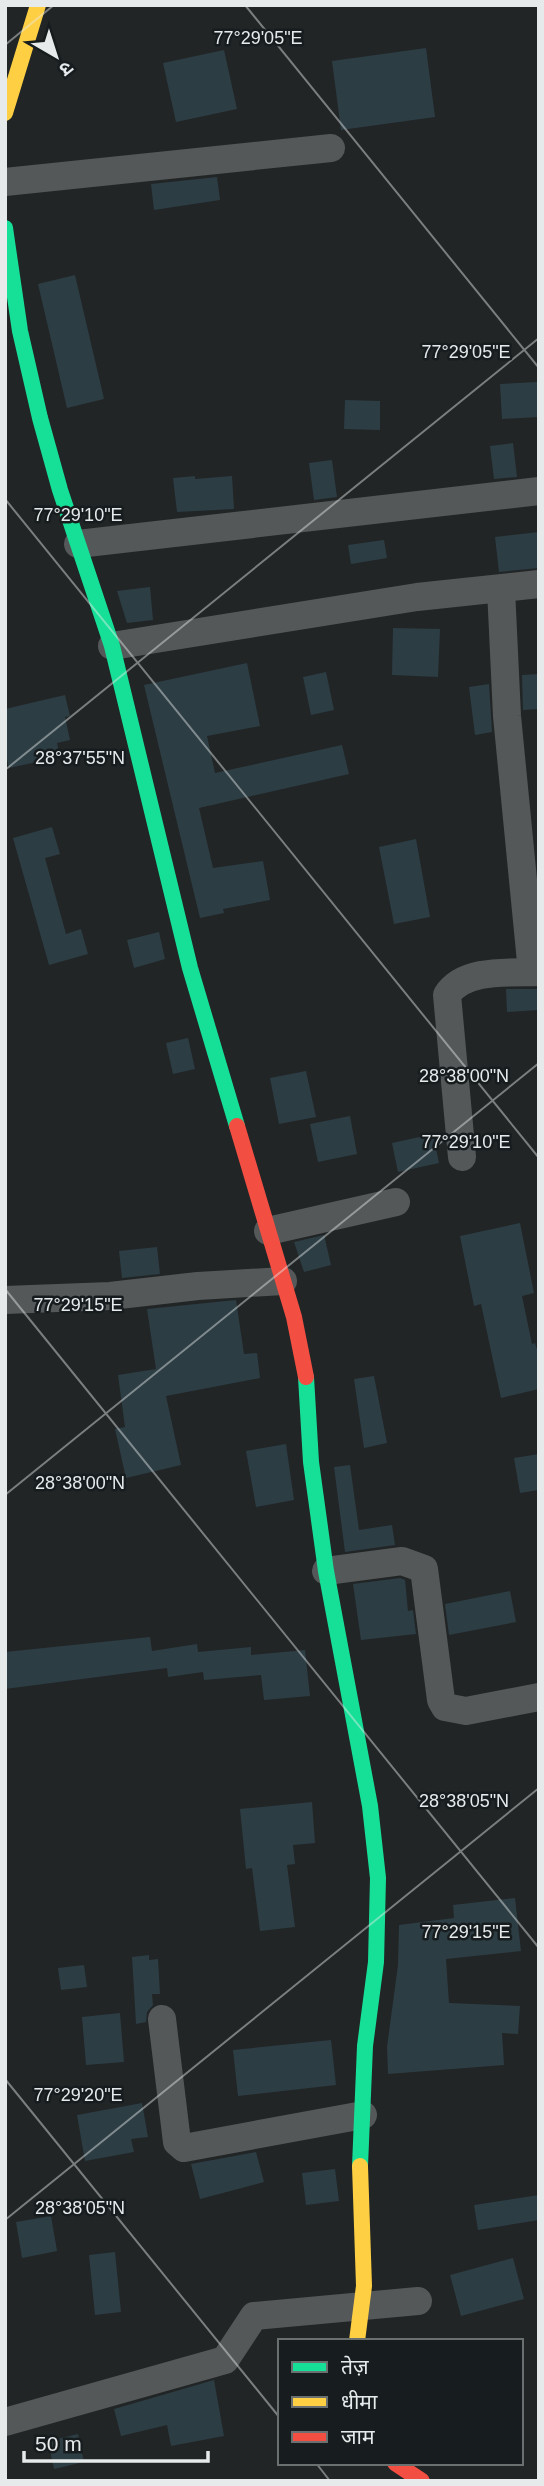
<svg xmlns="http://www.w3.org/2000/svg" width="544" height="2486" viewBox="0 0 544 2486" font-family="Helvetica,'Noto Sans Devanagari',sans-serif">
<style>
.building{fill:#2d3d44}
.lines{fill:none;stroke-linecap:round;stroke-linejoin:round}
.street{stroke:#555858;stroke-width:28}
.fast{stroke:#16e098;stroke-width:16}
.slow{stroke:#ffcf43;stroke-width:16}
.jam{stroke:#f24e42;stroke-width:16}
.ticks{fill:none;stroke:#e6eaea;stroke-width:2;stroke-opacity:0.45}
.ticks-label{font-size:18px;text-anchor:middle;fill:#e6eaea;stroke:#171d1e;stroke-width:5;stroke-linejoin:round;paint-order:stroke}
</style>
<rect width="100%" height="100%" fill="#212526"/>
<g class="building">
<path d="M426,48l9,69 -94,13 -9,-69z"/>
<path d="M224,50l13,59 -61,13 -13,-59z"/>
<path d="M217,177l3,23 -66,10 -3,-26z"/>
<path d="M75,275l29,124 -37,9 -29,-124z"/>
<path d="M537,382l2,35 -37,2 -2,-35z"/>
<path d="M345,400l35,1v29l-36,-1z"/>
<path d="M513,443l4,34 -23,2 -4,-33z"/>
<path d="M332,460l5,37 -23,3 -5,-37z"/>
<path d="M195,476v3l37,-3 2,33 -57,3 -4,-34z"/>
<path d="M539,532v36l-40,4 -4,-35z"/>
<path d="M384,540l3,18 -36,6 -3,-19z"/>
<path d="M150,587l3,33 -26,3 -10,-32z"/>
<path d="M393,628l47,1 -2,48 -46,-2z"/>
<path d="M247,663l13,63 -53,10 8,37 127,-28 7,29 -150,34 14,60 50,-7 7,39 -47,9 1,4 -24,5 -56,-233z"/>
<path d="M326,672l8,38 -23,5 -8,-38z"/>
<path d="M539,674v35l-16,1 -1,-35z"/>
<path d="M489,684l3,48 -17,3 -6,-48z"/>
<path d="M65,695l5,21 -5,1 5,23 -13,3 3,14 -51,11 -4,-17v-42z"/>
<path d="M52,827l8,27 -15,4 21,76 15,-5 7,25 -39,11 -36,-127z"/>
<path d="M416,839l14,78 -36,7 -15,-77z"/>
<path d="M159,932l6,27 -31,9 -7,-28z"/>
<path d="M506,989h31l1,21 -31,2z"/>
<path d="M188,1038l7,31 -22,5 -7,-31z"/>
<path d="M306,1071l10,46 -37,7 -9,-46z"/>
<path d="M350,1116l7,38 -39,8 -8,-38z"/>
<path d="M433,1134l6,29 -41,9 -6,-29z"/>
<path d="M520,1223l14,70 -12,3 10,48 3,-1 4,13v33l-38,9 -20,-94 -7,2 -14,-70z"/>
<path d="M324,1235l7,30 -27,7 -10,-30z"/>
<path d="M157,1247l3,27 -38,4 -3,-27z"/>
<path d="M236,1300l8,54 13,-1 3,25 -94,18 15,69 -55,13 -11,-49 10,-2 -7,-52 38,-6 -9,-60z"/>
<path d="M374,1376l13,67 -23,5 -10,-69z"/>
<path d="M286,1444l8,56 -38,7 -10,-56z"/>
<path d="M539,1454v36l-19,3 -6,-35z"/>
<path d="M350,1465l9,65 33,-5 3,20 -50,7 -11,-85z"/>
<path d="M400,1578l5,2 3,31 5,-1 3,24 -55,6 -8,-56z"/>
<path d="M510,1591l6,31 -67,13 -4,-31z"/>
<path d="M150,1637l2,14 45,-7 1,8 53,-5v8l54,-5 5,46 -46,4 -3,-25 -57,5 -1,-8 -35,5 -1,-9 -162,21v-37z"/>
<path d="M312,1802l3,41 -22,2 2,19 -8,1 8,62 -35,4 -8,-63 -6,1 -6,-60z"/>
<path d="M515,1898l6,53 -75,8 3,44 71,3 -2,28 -16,-1 2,32 -116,9 -1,-27 11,-82 1,-40 55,-7 -1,-13z"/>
<path d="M149,1955v5l9,-1 2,35h-8l1,11 -6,7 -1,10 -10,2 -4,-67z"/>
<path d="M84,1965l3,22 -26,3 -3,-22z"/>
<path d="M120,2013l4,49 -38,3 -4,-48z"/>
<path d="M331,2040l5,45 -98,11 -5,-46z"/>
<path d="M142,2103l6,34 -17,2 3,13 -49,9 -8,-46z"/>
<path d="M256,2152l8,30 -64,17 -9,-35z"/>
<path d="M335,2169l4,32 -33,4 -4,-32z"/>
<path d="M539,2195v25l-61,10 -4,-25z"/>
<path d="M51,2216l6,35 -35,7 -6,-36z"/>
<path d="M115,2252l6,60 -26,3 -6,-60z"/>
<path d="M513,2258l11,41 -63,17 -11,-41z"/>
<path d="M214,2380l10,56 -53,10 -4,-21 -46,11 -7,-27z"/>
<path d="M78,2434l6,28 -30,7 -6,-28z"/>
</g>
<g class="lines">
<g class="street">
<path d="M5,182l326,-34"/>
<path d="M78,544l461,-53"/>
<path d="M501,589l6,127 25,256"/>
<path d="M112,646l305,-49 122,-13"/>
<path d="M462,1157l-15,-162c17,-27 64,-22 92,-23"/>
<path d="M268,1231l128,-29"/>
<path d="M5,1300l105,-4 88,-10 85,-5"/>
<path d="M326,1571l76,-10 22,8 17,131 4,7 21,4 73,-14"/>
<path d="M162,2019l15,123 7,6 179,-33"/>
<path d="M5,2422l220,-62 29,-44 164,-15"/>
</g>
<g class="fast">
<path d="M5,228l15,103 20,87 20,72 52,156 78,322 47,158"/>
<path d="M306,1377l5,85 15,109 44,235 8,72 -2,84 -11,84 -5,120"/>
</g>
<g class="slow">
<path d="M5,113l33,-108"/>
<path d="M357,2341l7,-55 -4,-120"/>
</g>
<g class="jam">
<path d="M237,1126l57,191 12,60"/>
<path d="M395,2463l27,18"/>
</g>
</g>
<path class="ticks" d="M245,5l294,363M5,45l49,-40M5,499l534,659M5,770l534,-432M5,1289l534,659M5,1495l534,-432M5,2079l275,339M5,2220l534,-432M316,2463l14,18"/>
<g class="ticks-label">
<text x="258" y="44">77°29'05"E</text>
<text x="466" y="358">77°29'05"E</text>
<text x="78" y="521">77°29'10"E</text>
<text x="80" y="764">28°37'55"N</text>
<text x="464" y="1082">28°38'00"N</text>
<text x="466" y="1148">77°29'10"E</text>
<text x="78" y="1311">77°29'15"E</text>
<text x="80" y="1489">28°38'00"N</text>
<text x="464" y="1807">28°38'05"N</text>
<text x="466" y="1938">77°29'15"E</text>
<text x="78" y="2101">77°29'20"E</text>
<text x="80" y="2214">28°38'05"N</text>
</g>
<rect width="544" height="2486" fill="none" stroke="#e6eaea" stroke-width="14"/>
<rect x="278" y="2339" width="245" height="126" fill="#171d1e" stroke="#6a6f70" stroke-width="2"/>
<rect x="292" y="2362" width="35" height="10" fill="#16e098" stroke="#6a6f70" stroke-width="2"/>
<text x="341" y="2374" font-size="21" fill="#e6eaea">तेज़</text>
<rect x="292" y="2397" width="35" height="10" fill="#ffcf43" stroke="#6a6f70" stroke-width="2"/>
<text x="341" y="2409" font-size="21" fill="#e6eaea">धीमा</text>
<rect x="292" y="2432" width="35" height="10" fill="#f24e42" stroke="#6a6f70" stroke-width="2"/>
<text x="341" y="2444" font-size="21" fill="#e6eaea">जाम</text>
<g transform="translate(56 56) rotate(141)" stroke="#171d1e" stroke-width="5" paint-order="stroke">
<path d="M0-5L12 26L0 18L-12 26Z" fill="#e6eaea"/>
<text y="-10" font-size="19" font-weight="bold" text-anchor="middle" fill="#e6eaea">उ</text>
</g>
<path d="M24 2451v10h184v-10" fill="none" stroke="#e6eaea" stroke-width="3.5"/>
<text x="35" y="2451" font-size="21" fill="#e6eaea" stroke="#171d1e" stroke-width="5" paint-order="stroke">50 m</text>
</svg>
